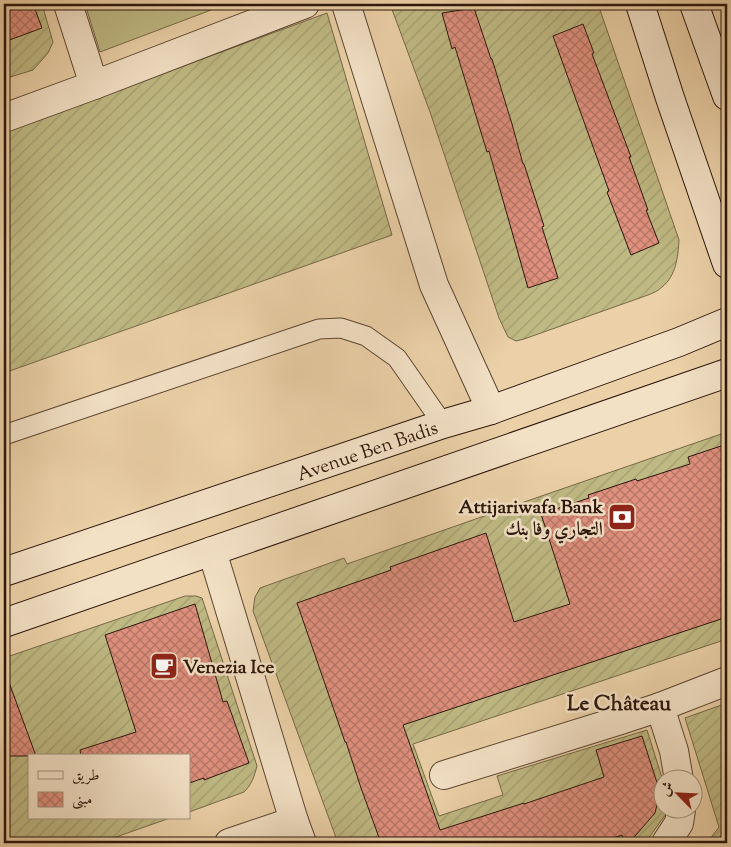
<svg xmlns="http://www.w3.org/2000/svg" width="731" height="847" viewBox="0 0 731 847" font-family="'Sorts Mill Goudy',Amiri,serif">
<style>
.grass{fill:#bfb983;stroke:#766846}
.garden{fill:url(#garden-furrows);stroke:#766846}
.building{fill:url(#building-cross-hatch);stroke:#2c160a}
.lines{fill:none;stroke-linecap:round;stroke-linejoin:round}
.service-casing{stroke:#5c4532;stroke-width:21}
.minor-casing{stroke:#5c4532;stroke-width:30}
.secondary-casing{stroke:#2c160a;stroke-width:30}
.service{stroke:#f3e1c6;stroke-width:19}
.minor{stroke:#f3e1c6;stroke-width:28}
.secondary{stroke:#f3e1c6;stroke-width:28}
.labels{text-anchor:middle;stroke-width:5;stroke-linejoin:round;paint-order:stroke}
.street-label{font-size:19px;fill:#2c160a;stroke:#f3e1c6}
.poi-label{font-size:19px;font-weight:bold;fill:#2c160a;stroke:#f3e1c6;text-anchor:end}
.quarter-label{font-size:21px;font-weight:bold;fill:#2c160a;stroke:#f3e1c6}
</style>
<defs>
<pattern id="garden-furrows" width="10" height="10" patternUnits="userSpaceOnUse" patternTransform="scale(1.25)"><rect width="10" height="10" fill="#bfb983"/><path d="M-1 1l2-2M0 10L10 0M9 11l2-2" fill="none" stroke="#a49e70"/></pattern>
<pattern id="building-cross-hatch" width="8" height="8" patternUnits="userSpaceOnUse" patternTransform="scale(1.25)"><rect width="8" height="8" fill="#df907e"/><path d="M0 0l8 8M0 8l8-8" fill="none" stroke="#b57565"/></pattern>
</defs>
<rect width="100%" height="100%" fill="#ecd1a8"/>
<filter id="stains"><feTurbulence type="fractalNoise" baseFrequency=".004" numOctaves="4"/><feColorMatrix values="0 0 0 0 .2 0 0 0 0 .09 0 0 0 0 .02 0 0 0 .5 -.17"/></filter>
<radialGradient id="worn" r=".72"><stop offset=".6" stop-color="#630" stop-opacity="0"/><stop offset="1" stop-color="#630" stop-opacity=".3"/></radialGradient>
<path class="grass" d="M85,4h142l-127,48z"/>
<g class="garden">
<path d="M4,4h38l11,38 -5,11 -15,17 -29,9z"/>
<path d="M390,4h208l81,236c-1,17 -3,36 -17,47 -4,4 -9,6 -14,8l-124,44 -8,2 -8,-4 -9,-19 -69,-206z"/>
<path d="M327,13l65,222 -388,138v-241z"/>
<path d="M727,432v207l-314,105 26,72 64,-21 -6,-19 150,-46 16,51 1,29h3l-1,4 -21,29h-307l-85,-232 2,-14 5,-9 84,-30 3,6 183,-64z"/>
<path d="M185,596h11l6,2 55,168c-3,11 -5,18 -13,26l-55,20v-56h-160v62h141l-71,25h-95v-185z"/>
<path d="M727,703v140h-20l12,-16 -34,-109z"/>
</g>
<g class="building">
<path d="M4,4h29l9,24 -38,14z"/>
<path d="M474,8l17,51h1l20,65 11,40h1l20,62 -2,1 16,51 -30,10 -39,-137 -2,1 -32,-105 -3,2 -10,-36z"/>
<path d="M583,24l11,29 -2,1 39,103h-2l19,53h-2l13,33 -28,12 -24,-63 2,-1 -56,-155z"/>
<path d="M727,444v173l-324,108 37,105 84,-27v1l80,-27 -8,-27 46,-14 18,56 -5,21 -26,30h-5l-2,-8 -24,8h-217l-20,-55 -15,-46h-1l-48,-139 94,-33 -1,-3 96,-34 28,89 56,-18 -29,-90 48,-16 -1,-3 48,-16 1,2 53,-17 -2,-7z"/>
<path d="M195,604l28,98 4,-1 22,62 -45,17v-2l-15,5v-27h-108l-1,-6 56,-18 -31,-97z"/>
<path d="M4,677h3l29,79h-32z"/>
</g>
<g class="lines">
<defs>
<path id="service" d="M4,435l315,-106 22,-1 25,8 31,22 46,66"/>
<g id="minor">
<path d="M68,4l26,81"/>
<path d="M346,4l88,281 57,125"/>
<path d="M4,118l90,-33 211,-81"/>
<path d="M212,551l82,270 8,22"/>
<path d="M444,775l177,-55 39,-13"/>
<path d="M679,780l-5,-29 -14,-44 67,-26"/>
<path d="M229,843l65,-22"/>
<path d="M666,843l13,-20 2,-13"/>
</g>
<g id="secondary">
<path d="M640,4l30,94 57,166"/>
<path d="M694,4l33,92"/>
<path d="M4,572l439,-148 48,-14 188,-68 48,-20"/>
<path d="M4,623l723,-250"/>
</g>
</defs>
<use href="#service" class="service-casing"/>
<use href="#minor" class="minor-casing"/>
<use href="#secondary" class="secondary-casing"/>
<use href="#service" class="service"/>
<use href="#minor" class="minor"/>
<use href="#secondary" class="secondary"/>
</g>
<defs>
<symbol id="bank-square" viewBox="-11 -11 22 22"><rect x="-9" y="-9" width="18" height="18" rx="4" fill="#8f2418" stroke="#f3e1c6"/><path d="M-6-4H6V4H-6ZM0-2.3a2.3 2.3 0 1 0 0 4.6a2.3 2.3 0 1 0 0-4.6Z" fill="#fff"/></symbol>
<symbol id="cafe-square" viewBox="-11 -11 22 22"><rect x="-9" y="-9" width="18" height="18" rx="4" fill="#8f2418" stroke="#f3e1c6"/><path d="M-5.5-4.5H6V0H3Q3 3.5 0 3.5H-2.5Q-5.5 3.5-5.5 0ZM3-3.2v2h1.7v-2ZM-6 4.5H4V6H-6Z" fill="#fff"/></symbol>
</defs>
<g fill-rule="evenodd">
<use href="#bank-square" x="606" y="501" width="32" height="32"/>
<use href="#cafe-square" x="148" y="650" width="32" height="32"/>
</g>
<g class="labels">
<g class="street-label">
<text transform="translate(367 450) rotate(-19)" y="7">Avenue Ben Badis</text>
</g>
<g class="poi-label">
<text x="603" y="513">Attijariwafa Bank<tspan x="603" dy="22">التجاري وفا بنك</tspan></text>
<text x="183" y="673" text-anchor="start">Venezia Ice</text>
</g>
<g class="quarter-label">
<text x="619" y="710">Le Château</text>
</g>
</g>
<rect width="731" height="847" fill="none" stroke="#ecd1a8" stroke-width="20"/>
<rect x="5" y="5" width="721" height="837" fill="none" stroke="#2c160a" stroke-width="2.5"/>
<rect x="10" y="10" width="711" height="827" fill="none" stroke="#2c160a"/>
<rect x="28" y="754" width="162" height="65" fill="#f3e1c6" stroke="#a3907b"/>
<rect x="38" y="771" width="25" height="8" fill="#f3e1c6" stroke="#a3907b"/>
<text x="72" y="780" font-size="15" fill="#2c160a">طريق</text>
<rect x="38" y="792" width="25" height="15" fill="url(#building-cross-hatch)" stroke="#a3907b"/>
<text x="72" y="804" font-size="15" fill="#2c160a">مبنى</text>
<g transform="translate(678 794) rotate(294)"><circle r="24" fill="#f3e1c6" stroke="#a3907b"/>
<path d="M0-4L9 19L0 12L-9 19Z" fill="#8f2418"/>
<text y="-8" font-size="14" font-weight="bold" text-anchor="middle" fill="#2c160a">ش</text>
</g>
<rect width="100%" height="100%" filter="url(#stains)"/>
<rect width="100%" height="100%" fill="url(#worn)"/>
</svg>
